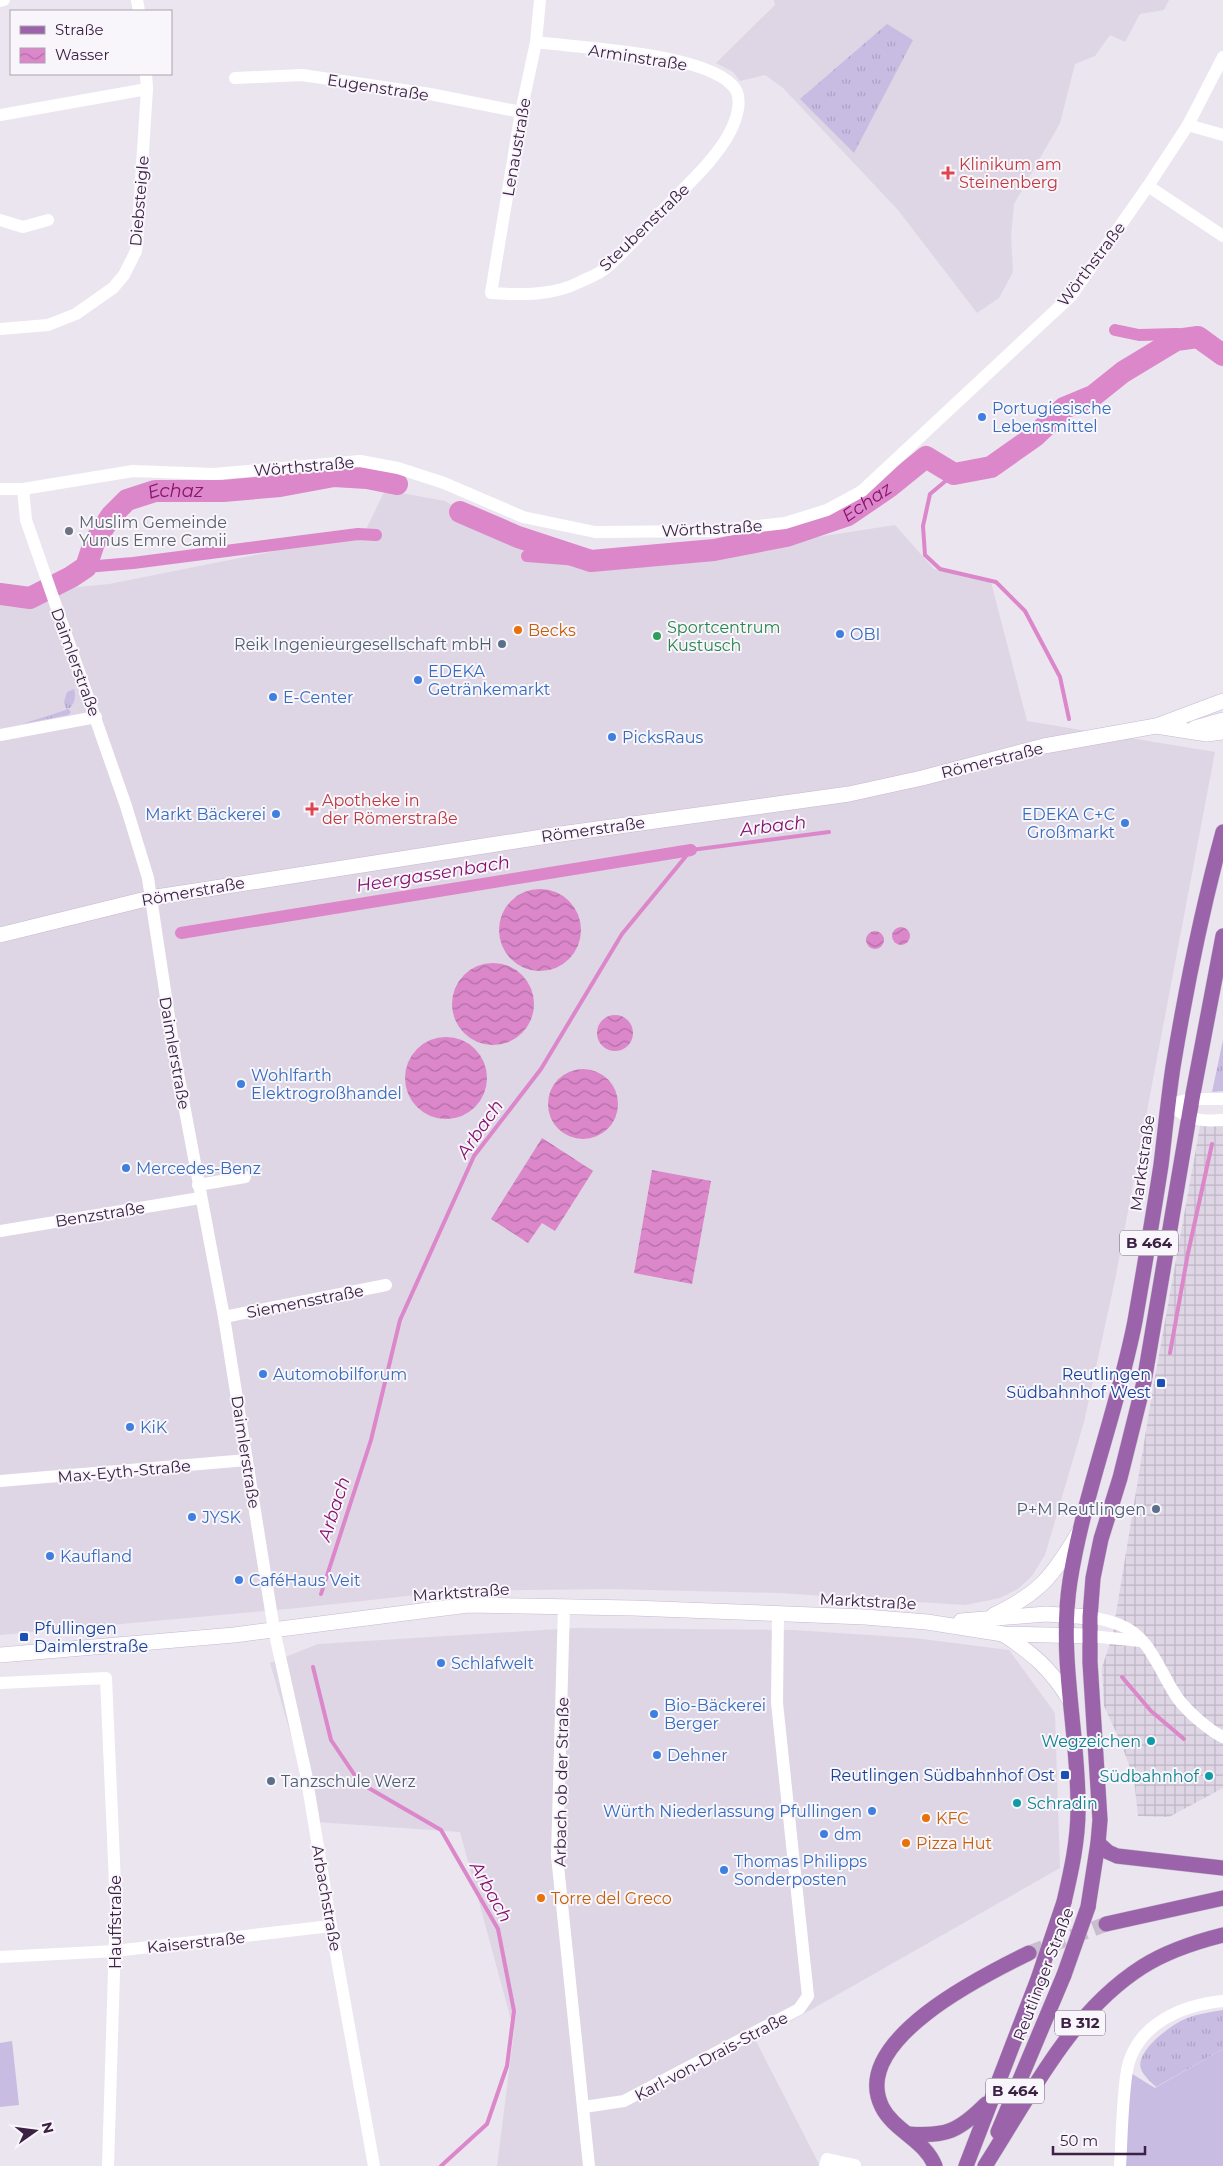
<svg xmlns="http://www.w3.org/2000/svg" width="1223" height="2166" viewBox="0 0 1223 2166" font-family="Montserrat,sans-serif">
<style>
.built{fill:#ded6e4}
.industrial{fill:url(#industrial-grid)}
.grass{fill:url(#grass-tufts)}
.garden{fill:#c8bce3}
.water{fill:url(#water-waves)}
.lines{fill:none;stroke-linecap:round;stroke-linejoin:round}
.stream{stroke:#db87ca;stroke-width:4}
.canal{stroke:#db87ca;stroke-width:12}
.river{stroke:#db87ca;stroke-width:22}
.primary-tunnel{stroke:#c8bece;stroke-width:15;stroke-dasharray:15 8;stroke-linecap:butt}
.secondary-casing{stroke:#c8b7d1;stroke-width:16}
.primary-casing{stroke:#c8c1cb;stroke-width:16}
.street{stroke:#fff;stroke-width:12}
.secondary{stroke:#fff;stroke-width:15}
.primary{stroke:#9b64aa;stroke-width:15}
.primary-bridge-casing{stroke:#c8c1cb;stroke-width:16;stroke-linecap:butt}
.primary-bridge{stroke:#9b64aa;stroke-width:15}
.health-dot{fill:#e0444e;stroke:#f9f6fb;stroke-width:2}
.shop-dot{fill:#3f7fe0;stroke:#f9f6fb;stroke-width:2}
.worship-dot{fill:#6b7280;stroke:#f9f6fb;stroke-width:2}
.food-dot{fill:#e8710a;stroke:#f9f6fb;stroke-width:2}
.leisure-dot{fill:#2e9e5b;stroke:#f9f6fb;stroke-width:2}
.service-dot{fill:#5c6f8a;stroke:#f9f6fb;stroke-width:2}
.transit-dot{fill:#1a4fb4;stroke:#f9f6fb;stroke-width:2}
.culture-dot{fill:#0f9aa8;stroke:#f9f6fb;stroke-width:2}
.labels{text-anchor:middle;stroke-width:4;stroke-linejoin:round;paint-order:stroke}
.shield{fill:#f9f6fb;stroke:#75617c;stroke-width:1}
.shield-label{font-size:15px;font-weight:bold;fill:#3c2145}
.street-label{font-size:16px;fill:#3c2145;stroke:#f9f6fb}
.health-label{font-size:16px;fill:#be3a42;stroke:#f9f6fb;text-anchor:start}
.shop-label{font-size:16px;fill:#366cbe;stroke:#f9f6fb;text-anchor:start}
.worship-label{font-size:16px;fill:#5b616d;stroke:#f9f6fb;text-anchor:start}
.leisure-label{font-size:16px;fill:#27864d;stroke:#f9f6fb;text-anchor:start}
.food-label{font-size:16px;fill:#c56008;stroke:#f9f6fb;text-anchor:start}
.service-label{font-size:16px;fill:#4e5e75;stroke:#f9f6fb;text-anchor:end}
.transit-label{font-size:16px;fill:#164399;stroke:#f9f6fb;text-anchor:end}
.culture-label{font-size:16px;fill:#0d838f;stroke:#f9f6fb;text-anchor:end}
.water-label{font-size:18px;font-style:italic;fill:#891270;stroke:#f9f6fb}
</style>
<defs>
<pattern id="industrial-grid" width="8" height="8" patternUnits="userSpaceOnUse" patternTransform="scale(1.25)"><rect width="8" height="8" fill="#ded6e4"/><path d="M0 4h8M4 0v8" fill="none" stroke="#bfb7c5"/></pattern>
<pattern id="grass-tufts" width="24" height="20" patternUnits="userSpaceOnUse" patternTransform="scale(1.25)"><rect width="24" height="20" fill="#c8bce3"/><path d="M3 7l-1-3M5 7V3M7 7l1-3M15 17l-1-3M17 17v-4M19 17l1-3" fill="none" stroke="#ada1c4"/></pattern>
<pattern id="water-waves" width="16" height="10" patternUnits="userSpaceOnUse" patternTransform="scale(1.25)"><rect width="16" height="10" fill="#db87ca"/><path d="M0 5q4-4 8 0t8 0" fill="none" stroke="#b36ea6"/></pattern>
</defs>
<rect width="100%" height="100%" fill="#ebe5f0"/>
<g class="built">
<path d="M774,0h395l-5,10 -24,4 -15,28 -15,-7 -15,21 -20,8 -15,59 -46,81 -3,32 2,36 -14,26 -22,15 -79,-103 -115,-122 -18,-13 -25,6 -7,-9 -17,-9 59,-58z"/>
<path d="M385,490l60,11 76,47 134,14 240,-37 39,44 57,13 36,139 188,31 -100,528 -31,142 -39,133 -13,21 -14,13 -18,9 -35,7 -186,-12 -170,-4 -156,2 -155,17 -298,27v-1042l6,1 103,-10 176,-35 77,-11z"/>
<path d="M575,1628l218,2 121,8 95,12 46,63 5,155 -304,173 64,125h-323l17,-135 -54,-199 -144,-10 -46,-159 48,-19z"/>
</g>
<path class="industrial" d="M1202,1115h21v673l-54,29 -31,-1 -4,-37 -13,-36 -17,-37 -2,-39 10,-29 41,-250z"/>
<g class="grass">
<path d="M887,24l26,16 -59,113 -54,-54z"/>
<path d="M74,689c2,7 1,13 -4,19h-4l-2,-6 3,-10z"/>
<path d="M67,708l4,4 -3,3 -46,9 44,-14z"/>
<path d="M1223,1040v51l-11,1z"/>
<path d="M1223,2010v39l-67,38c-5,-5 -13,-12 -15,-18 -6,-18 30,-44 44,-50 11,-5 26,-7 38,-9z"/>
</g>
<g class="garden">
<path d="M12,2041l7,64 -19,2v-64z"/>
<path d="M1223,2049v117h-101l7,-94 26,16z"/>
</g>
<g class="water">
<circle cx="540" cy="930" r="41"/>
<circle cx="901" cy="936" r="9"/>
<circle cx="875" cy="940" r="9"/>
<circle cx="493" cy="1004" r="41"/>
<circle cx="615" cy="1033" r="18"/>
<circle cx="446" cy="1078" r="41"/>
<circle cx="583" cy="1104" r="35"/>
<path d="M542,1138l51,33 -38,60 -13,-8 -14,20 -37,-24z"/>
<path d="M652,1170l59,11 -19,103 -58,-11z"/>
</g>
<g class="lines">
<g class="stream">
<path d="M954,474l-24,20 -7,32 2,29 15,14 56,13 29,29 35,66 9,42"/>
<path d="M1170,1353l18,-100 24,-109"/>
<path d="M321,1594l50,-154 29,-120 74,-164 67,-87 81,-135 69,-84 138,-18"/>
<path d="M313,1667l18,73 29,43 81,47 57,99 16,82 -7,55 -20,58 -46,42"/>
<path d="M1122,1677l29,34 33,28"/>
</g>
<g class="canal">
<path d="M1115,330l24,5 37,-1 22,3"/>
<path d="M527,556l64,5"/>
<path d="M86,567l47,-4 225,-29 18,1"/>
<path d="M181,933l510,-83"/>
</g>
<g class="river">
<path id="s1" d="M460,512l58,25 73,24 123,-11 72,-14 62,-21 41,-28 37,-30 28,17 37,-7 44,-31 29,-28 29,-12 30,-24 53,-32 22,-3 25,18"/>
<path id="s2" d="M0,594l30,4 41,-21 15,-10 8,-24 17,-27 16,-16 28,-9h68l57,-5 54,-10 33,2 30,6"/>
</g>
<path class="primary-tunnel" d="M1029,1953l77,-29"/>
<defs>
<g id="secondary">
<path d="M1159,725l64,-24"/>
<path d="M1195,728l28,-8"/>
<path d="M0,935l150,-37 411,-64 288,-40 73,-16 122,-32 112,-20 51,8 16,-2"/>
<path d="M994,1615c47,-23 58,-38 85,-83"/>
<path d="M961,1621l85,-7 44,3"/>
<path d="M1003,1634c29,19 48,35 66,65"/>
<path d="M0,1655l234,-20 234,-30 165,3 232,9 62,5 76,12 87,2"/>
</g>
<g id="primary">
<path d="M1098,1843l10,9 9,4 106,12"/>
<path d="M1064,1902c7,-30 14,-61 14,-92 1,-76 -20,-152 -8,-229 14,-88 48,-172 65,-260 9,-52 18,-104 26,-156 4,-33 7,-65 12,-98 13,-79 29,-158 50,-235"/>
<path d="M1088,1907l10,-64 2,-23 -10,-158v-45l3,-39 8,-39 19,-61 24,-96 48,-283 31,-163"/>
<path d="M1106,1924l117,-26"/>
<path d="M998,2132l66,-157"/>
<path d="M908,2134c38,3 51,-3 78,-30"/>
<path d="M935,2166c-10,-26 -41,-35 -53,-59 -33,-66 102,-132 147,-154"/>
<path d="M966,2166l72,-187"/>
<path d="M985,2166c45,-70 85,-153 157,-199 25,-16 53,-25 81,-32"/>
</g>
</defs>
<use href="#secondary" class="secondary-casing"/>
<use href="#primary" class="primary-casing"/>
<g class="street">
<path d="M137,0l2,11"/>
<path d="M0,1l4,-1"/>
<path d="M536,42c46,6 165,11 196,43 13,12 4,36 -3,49 -15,27 -41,50 -62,72 -20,20 -39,43 -61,62 -7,6 -18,10 -26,14 -27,14 -60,13 -89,11l30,-181 15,-70 4,-42"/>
<path d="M235,78l67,-3 128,19 91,18"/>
<path d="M0,115l147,-26"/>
<path d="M1188,125l35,10"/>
<path d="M1148,186l75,50"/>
<path d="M0,220l23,7 25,-7"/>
<path d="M0,329l48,-4 28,-11 37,-26 11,-13 12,-24 1,-8 10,-154 -1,-15"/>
<path d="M0,489h23l110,-18 81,3 146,-13 38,7 46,15 79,34 72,15 120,-1 70,-8 42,-13 35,-19 209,-195 77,-110 40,-61 35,-68"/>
<path d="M23,489l3,31 100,286 22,72 27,179 49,260 50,313 32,144 25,152 43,240"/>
<path d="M0,735l96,-18"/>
<path d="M1168,1104c21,15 29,18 55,16"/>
<path d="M1168,1104l24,-5h31"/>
<path d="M198,1185l47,-8"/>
<path d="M0,1231l200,-33"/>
<path d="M224,1317l162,-32"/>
<path d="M0,1481l247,-21"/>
<path d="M564,1606l-7,250 32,310"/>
<path d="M1090,1617c10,2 21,4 30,8 32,12 40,50 59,75 9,12 31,31 44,37"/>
<path d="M1090,1636l51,5"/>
<path d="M0,1683l106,-5 10,229 -8,259"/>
<path d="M0,1957l115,-6 216,-25"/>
<path d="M584,2107l40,-6 175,-92 9,-13 -31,-293 1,-89"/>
<path d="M825,2166l2,-7 28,6"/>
<path d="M1120,2166c2,-31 2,-65 7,-96 9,-46 55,-65 96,-69"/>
</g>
<use href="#secondary" class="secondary"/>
<use href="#primary" class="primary"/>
<defs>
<g id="primary-bridge">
<path d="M1064,1975l24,-68"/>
<path d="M1038,1979l26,-77"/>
</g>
</defs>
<use href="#primary-bridge" class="primary-bridge-casing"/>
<use href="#primary-bridge" class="primary-bridge"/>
</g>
<g class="health-dot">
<path d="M945.5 165.5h5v5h5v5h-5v5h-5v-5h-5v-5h5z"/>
<path d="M309.5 801.5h5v5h5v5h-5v5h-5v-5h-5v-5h5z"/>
</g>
<g class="shop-dot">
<circle cx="982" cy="417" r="5"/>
<circle cx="840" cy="634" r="5"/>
<circle cx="418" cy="680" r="5"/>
<circle cx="273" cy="697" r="5"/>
<circle cx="612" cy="737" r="5"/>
<circle cx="276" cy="814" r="5"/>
<circle cx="1125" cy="823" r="5"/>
<circle cx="241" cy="1084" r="5"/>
<circle cx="126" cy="1168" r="5"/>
<circle cx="263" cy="1374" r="5"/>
<circle cx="130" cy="1427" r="5"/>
<circle cx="192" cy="1517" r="5"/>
<circle cx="50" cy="1556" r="5"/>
<circle cx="239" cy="1580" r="5"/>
<circle cx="441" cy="1663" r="5"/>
<circle cx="654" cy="1714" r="5"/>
<circle cx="657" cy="1755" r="5"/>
<circle cx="872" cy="1811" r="5"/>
<circle cx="824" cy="1834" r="5"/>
<circle cx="724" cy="1870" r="5"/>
</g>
<circle class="worship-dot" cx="69" cy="531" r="5"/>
<g class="food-dot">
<circle cx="518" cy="630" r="5"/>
<circle cx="926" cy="1818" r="5"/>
<circle cx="906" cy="1843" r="5"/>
<circle cx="541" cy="1898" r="5"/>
</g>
<circle class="leisure-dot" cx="657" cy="636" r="5"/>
<g class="service-dot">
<circle cx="502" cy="644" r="5"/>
<circle cx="1156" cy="1509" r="5"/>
<circle cx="271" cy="1781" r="5"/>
</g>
<g class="transit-dot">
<rect x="1156" y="1378" width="10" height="10" rx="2.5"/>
<rect x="19" y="1632" width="10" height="10" rx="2.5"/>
<rect x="1060" y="1770" width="10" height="10" rx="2.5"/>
</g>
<g class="culture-dot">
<circle cx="1151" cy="1741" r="5"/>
<circle cx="1209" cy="1776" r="5"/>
<circle cx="1017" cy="1803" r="5"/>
</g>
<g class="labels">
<g class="shield">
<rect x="1120" y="1230.5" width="58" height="25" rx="4"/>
<rect x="1055" y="2010.5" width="50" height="25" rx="4"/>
<rect x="986" y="2078.5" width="58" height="25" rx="4"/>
</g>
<g class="shield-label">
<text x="1149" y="1248">B 464</text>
<text x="1080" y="2028">B 312</text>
<text x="1015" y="2096">B 464</text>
</g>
<g class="street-label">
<text transform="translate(638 57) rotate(9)" y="6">Arminstraße</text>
<text transform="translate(378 87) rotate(9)" y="6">Eugenstraße</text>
<text transform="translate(516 147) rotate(-80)" y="6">Lenaustraße</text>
<text transform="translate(139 201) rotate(-85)" y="6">Diebsteigle</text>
<text transform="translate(644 227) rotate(-44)" y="6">Steubenstraße</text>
<text transform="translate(1091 264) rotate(-53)" y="6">Wörthstraße</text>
<text transform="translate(304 466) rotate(-5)" y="6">Wörthstraße</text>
<text transform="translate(712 528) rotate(-3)" y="6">Wörthstraße</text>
<text transform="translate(76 662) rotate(70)" y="6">Daimlerstraße</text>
<text transform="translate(992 760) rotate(-14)" y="6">Römerstraße</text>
<text transform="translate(593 829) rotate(-8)" y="6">Römerstraße</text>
<text transform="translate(193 891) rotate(-10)" y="6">Römerstraße</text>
<text transform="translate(175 1053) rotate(80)" y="6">Daimlerstraße</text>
<text transform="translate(1142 1163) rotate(-82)" y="6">Marktstraße</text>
<text transform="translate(100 1214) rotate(-9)" y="6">Benzstraße</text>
<text transform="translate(305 1301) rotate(-11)" y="6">Siemensstraße</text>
<text transform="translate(246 1452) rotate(81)" y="6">Daimlerstraße</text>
<text transform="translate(124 1471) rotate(-5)" y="6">Max-Eyth-Straße</text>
<text transform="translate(461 1592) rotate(-4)" y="6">Marktstraße</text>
<text transform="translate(868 1601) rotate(3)" y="6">Marktstraße</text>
<text transform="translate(561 1782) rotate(-89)" y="6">Arbach ob der Straße</text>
<text transform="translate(327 1898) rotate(80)" y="6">Arbachstraße</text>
<text transform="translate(115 1922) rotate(-90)" y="6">Hauffstraße</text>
<text transform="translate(196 1942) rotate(-6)" y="6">Kaiserstraße</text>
<text transform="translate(1043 1974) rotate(-69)" y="6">Reutlinger Straße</text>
<text transform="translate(711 2056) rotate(-28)" y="6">Karl-von-Drais-Straße</text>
</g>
<g class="health-label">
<text x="959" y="170">Klinikum am<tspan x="959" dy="18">Steinenberg</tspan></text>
<text x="322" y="806">Apotheke in<tspan x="322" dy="18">der Römerstraße</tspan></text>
</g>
<g class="shop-label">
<text x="992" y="414">Portugiesische<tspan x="992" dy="18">Lebensmittel</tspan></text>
<text x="850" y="640">OBI</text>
<text x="428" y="677">EDEKA<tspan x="428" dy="18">Getränkemarkt</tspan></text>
<text x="283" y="703">E-Center</text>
<text x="622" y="743">PicksRaus</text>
<text x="266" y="820" text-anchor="end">Markt Bäckerei</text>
<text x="1115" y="820" text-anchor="end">EDEKA C+C<tspan x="1115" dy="18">Großmarkt</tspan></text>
<text x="251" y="1081">Wohlfarth<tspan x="251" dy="18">Elektrogroßhandel</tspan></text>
<text x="136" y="1174">Mercedes-Benz</text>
<text x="273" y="1380">Automobilforum</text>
<text x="140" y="1433">KiK</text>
<text x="202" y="1523">JYSK</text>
<text x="60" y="1562">Kaufland</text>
<text x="249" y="1586">CaféHaus Veit</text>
<text x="451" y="1669">Schlafwelt</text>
<text x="664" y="1711">Bio-Bäckerei<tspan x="664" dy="18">Berger</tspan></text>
<text x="667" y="1761">Dehner</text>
<text x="862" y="1817" text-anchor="end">Würth Niederlassung Pfullingen</text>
<text x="834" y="1840">dm</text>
<text x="734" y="1867">Thomas Philipps<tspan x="734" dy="18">Sonderposten</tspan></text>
</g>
<g class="worship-label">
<text x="79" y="528">Muslim Gemeinde<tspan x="79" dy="18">Yunus Emre Camii</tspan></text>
</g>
<g class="leisure-label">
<text x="667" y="633">Sportcentrum<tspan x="667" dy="18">Kustusch</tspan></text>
</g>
<g class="food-label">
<text x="528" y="636">Becks</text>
<text x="936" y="1824">KFC</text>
<text x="916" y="1849">Pizza Hut</text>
<text x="551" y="1904">Torre del Greco</text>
</g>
<g class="service-label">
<text x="492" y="650">Reik Ingenieurgesellschaft mbH</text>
<text x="1146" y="1515">P+M Reutlingen</text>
<text x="281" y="1787" text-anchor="start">Tanzschule Werz</text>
</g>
<g class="transit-label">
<text x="1151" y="1380">Reutlingen<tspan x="1151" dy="18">Südbahnhof West</tspan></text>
<text x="34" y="1634" text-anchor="start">Pfullingen<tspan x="34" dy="18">Daimlerstraße</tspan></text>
<text x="1055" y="1781">Reutlingen Südbahnhof Ost</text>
</g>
<g class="culture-label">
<text x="1141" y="1747">Wegzeichen</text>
<text x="1199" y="1782">Südbahnhof</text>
<text x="1027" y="1809" text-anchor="start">Schradin</text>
</g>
<g class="water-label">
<text dy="6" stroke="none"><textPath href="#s2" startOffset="224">Echaz</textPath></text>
<text dy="6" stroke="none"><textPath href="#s1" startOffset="425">Echaz</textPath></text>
<text transform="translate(773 826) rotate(-7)" y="6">Arbach</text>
<text transform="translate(433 874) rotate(-9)" y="6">Heergassenbach</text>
<text transform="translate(480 1129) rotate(-55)" y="6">Arbach</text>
<text transform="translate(334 1509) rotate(-72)" y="6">Arbach</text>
<text transform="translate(491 1892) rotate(61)" y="6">Arbach</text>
</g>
</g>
<rect x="10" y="10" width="162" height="65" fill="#f9f6fb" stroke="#ada1b2"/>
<rect x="20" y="26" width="25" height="8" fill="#9b64aa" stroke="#ada1b2"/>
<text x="55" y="35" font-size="15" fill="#3c2145">Straße</text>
<rect x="20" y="48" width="25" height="15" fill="url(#water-waves)" stroke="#ada1b2"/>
<text x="55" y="60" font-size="15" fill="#3c2145">Wasser</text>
<g transform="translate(35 2131) rotate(76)" stroke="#f9f6fb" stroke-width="4" paint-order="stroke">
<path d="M0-4L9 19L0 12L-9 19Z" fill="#3c2145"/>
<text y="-8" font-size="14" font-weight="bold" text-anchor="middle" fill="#3c2145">N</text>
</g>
<path d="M1053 2146v8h92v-8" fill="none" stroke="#3c2145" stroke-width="2.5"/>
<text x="1060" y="2146" font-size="15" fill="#3c2145" stroke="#f9f6fb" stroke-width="4" paint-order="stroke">50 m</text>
</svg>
